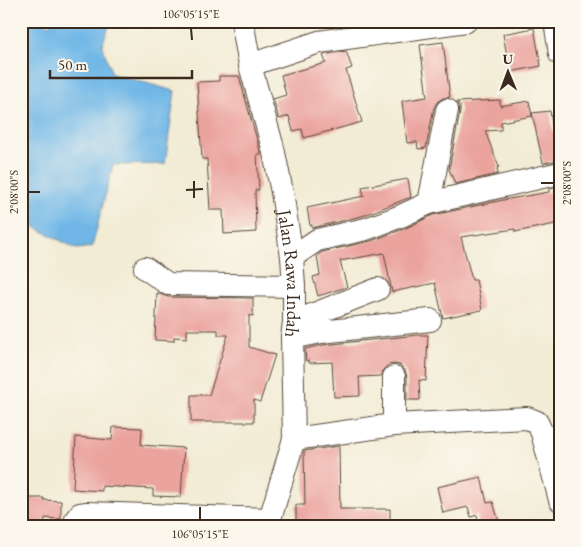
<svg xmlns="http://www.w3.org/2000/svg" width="581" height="547" viewBox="0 0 581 547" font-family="'EB Garamond',serif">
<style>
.water{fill:#6fb7e7;stroke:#557082}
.building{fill:#eba39e}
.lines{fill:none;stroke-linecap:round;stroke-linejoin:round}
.street-casing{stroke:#564739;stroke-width:24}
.street{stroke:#fff;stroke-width:22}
.ticks{fill:none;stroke:#3b2a1e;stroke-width:2}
.labels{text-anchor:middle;stroke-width:4;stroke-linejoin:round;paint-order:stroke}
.street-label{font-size:19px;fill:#3b2a1e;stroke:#fbf7ec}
.neatline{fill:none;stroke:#3b2a1e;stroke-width:2}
.ticks-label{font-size:12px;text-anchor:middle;fill:#3b2a1e}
</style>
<rect width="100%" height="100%" fill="#fbf7ec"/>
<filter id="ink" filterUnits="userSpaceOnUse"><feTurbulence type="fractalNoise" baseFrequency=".02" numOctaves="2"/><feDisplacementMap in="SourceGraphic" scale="10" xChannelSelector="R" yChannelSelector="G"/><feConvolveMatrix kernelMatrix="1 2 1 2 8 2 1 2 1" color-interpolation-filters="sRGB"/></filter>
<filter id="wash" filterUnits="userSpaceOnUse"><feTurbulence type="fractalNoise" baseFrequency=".0096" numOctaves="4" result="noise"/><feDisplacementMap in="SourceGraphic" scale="20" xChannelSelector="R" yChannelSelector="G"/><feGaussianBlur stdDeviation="1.12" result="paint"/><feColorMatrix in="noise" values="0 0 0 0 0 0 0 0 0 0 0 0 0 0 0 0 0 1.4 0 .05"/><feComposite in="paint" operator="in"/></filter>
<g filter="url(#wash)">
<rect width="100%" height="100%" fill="#f2ecd5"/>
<path class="water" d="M21,21h21l8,4 2,-4h59l-9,24 10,29 63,17 -10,73 -52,1 -21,82 -15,2 -56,-29z"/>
<g id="blocks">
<g class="building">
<path d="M534,28l7,38 -31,6 -7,-38z"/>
<path d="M443,42l7,55 -7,1 -6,4 -3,6 -8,40 -8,1 -1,-7 -10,1 -5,-42 25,-4 -7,-52z"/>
<path d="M346,51l6,17 -6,2 16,52 -58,16 -2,-9 -9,2 -4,-15 -10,3 -6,-20 13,-4 -5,-20 45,-12 -3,-8z"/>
<path d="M219,76h20l21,75 1,3h-4l2,36h-4l1,42 -32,2 -1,-24h-13l-3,-51h-5l-5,-77 22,-1z"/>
<path d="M500,100v6l29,-5 3,15 -31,6v8l-16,1 14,36 -2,1 1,6 -43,10 -6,-15 11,-57v-6l-3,-4z"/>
<path d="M550,111l3,20h4l3,14v15l-17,3 -11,-50z"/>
<path d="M408,179l3,18 -49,19 -50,12v-3h-2l-3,-17 57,-12 -2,-9z"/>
<path d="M560,187v36l-45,9v-3l-54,8 11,43h4l6,30 -39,8 -8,-35 -43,9 -8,-39 -44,8 7,26 -29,9 -5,-19 7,-2 -3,-19 5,-4 49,-11 35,-13 27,-13 70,-15 46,-8v-3z"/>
<path d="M157,293l11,4 85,1v18l-4,-1v32l26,8 -15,47 -6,-2v22h-63v-27h18l19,-60h-10v-5h-31v8l-13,-1v4l-19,-1z"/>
<path d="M418,335h10l-2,46 -7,-1 1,20h-13v-23l-2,-7 -5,-5 -6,-1 -6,1 -5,5 -2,6 -22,1 1,19 -26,1 -2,-35 -23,1v-3l-3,1 -1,-12 18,-4z"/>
<path d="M113,427l29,1 -1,17 43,3 -3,49 -28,-1v-7l-51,-3v5l-29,-2 3,-52 36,3z"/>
<path d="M339,446l1,63h50v17h-94v-21h9l-1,-54z"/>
<path d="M481,477l6,26 6,-1 6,20 -20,4 -2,-11 -6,2 -3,-10 -25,6 -6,-26z"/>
<path d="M21,498h23v2l17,1v18l-16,-1 -1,8h-23z"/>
</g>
</g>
</g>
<g filter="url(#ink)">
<use href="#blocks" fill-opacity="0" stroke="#564739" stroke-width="1"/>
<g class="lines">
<defs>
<g id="street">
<path id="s1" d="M242,21l8,44 23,83 9,44 10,65 2,29v36l-2,16 2,101 -24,80 1,7"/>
<path d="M555,21l5,33"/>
<path d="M250,65l69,-23 147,-21"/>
<path d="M429,203l18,-93"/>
<path d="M292,257l25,-17 49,-11 35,-13 28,-13 131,-30"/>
<path d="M145,268l23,16 126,2"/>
<path d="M294,322l84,-33"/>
<path d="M292,338l29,-6 109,-12"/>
<path d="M394,377v48"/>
<path d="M294,439l100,-14 133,-7 10,4 5,11 18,67"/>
<path d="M75,526l1,-7 4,-5 7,-1 183,6"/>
</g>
</defs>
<use href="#street" class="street-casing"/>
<use href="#street" class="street"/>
</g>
</g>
<path class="ticks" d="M191,28l1,12M194,181v17M541,183h13M186,190l17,-1M28,192h12M200,507v13"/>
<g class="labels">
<g class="street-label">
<text dy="7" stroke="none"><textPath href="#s1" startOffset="258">Jalan Rawa Indah</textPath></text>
</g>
</g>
<rect width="581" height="547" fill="none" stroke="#fbf7ec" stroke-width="55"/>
<g transform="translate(508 72) rotate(359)" stroke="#fbf7ec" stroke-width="4" paint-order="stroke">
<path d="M0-4L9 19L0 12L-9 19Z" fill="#3b2a1e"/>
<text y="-8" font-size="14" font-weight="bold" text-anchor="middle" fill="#3b2a1e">U</text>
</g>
<path d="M50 70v8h142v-8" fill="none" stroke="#3b2a1e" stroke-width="2.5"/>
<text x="58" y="70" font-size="15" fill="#3b2a1e" stroke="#fbf7ec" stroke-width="4" paint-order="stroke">50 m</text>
<rect x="28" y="28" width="526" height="492" class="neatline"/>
<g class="ticks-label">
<text x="191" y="18">106°05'15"E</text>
<text transform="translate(567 183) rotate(-90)" y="4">2°08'00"S</text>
<text transform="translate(14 192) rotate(-90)" y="4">2°08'00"S</text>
<text x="200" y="538">106°05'15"E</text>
</g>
</svg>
